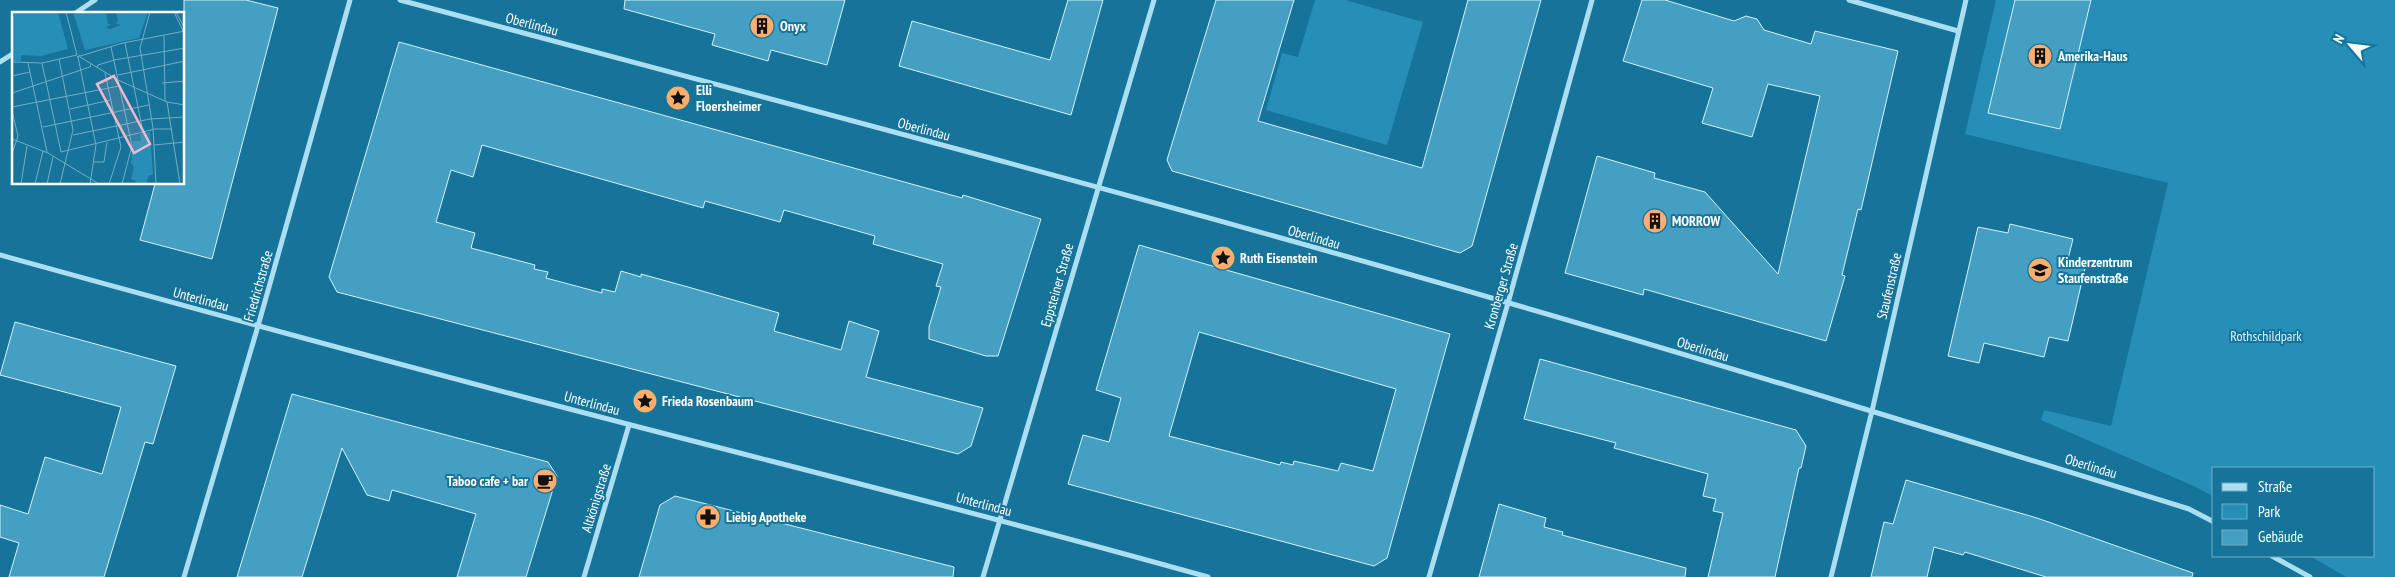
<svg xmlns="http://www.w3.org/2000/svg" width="2395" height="577" viewBox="0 0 2395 577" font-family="'PT Sans Narrow',sans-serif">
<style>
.green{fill:#268eb7}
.building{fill:#449fc3;stroke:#d4f1fc;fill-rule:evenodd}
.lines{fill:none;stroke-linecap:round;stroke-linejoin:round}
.street{stroke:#acdef2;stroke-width:5}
.labels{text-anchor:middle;stroke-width:4;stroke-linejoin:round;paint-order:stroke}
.street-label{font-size:14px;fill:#fff;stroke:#16749b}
.poi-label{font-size:14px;font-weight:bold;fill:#fff;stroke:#16749b;text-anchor:start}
.park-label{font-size:14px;fill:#d8f2fc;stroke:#16749b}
.inset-road{fill:none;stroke:#73acc3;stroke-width:1}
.view{fill:#edbace;fill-opacity:0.15;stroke:#edbace;stroke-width:2.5}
.inset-edge{fill:none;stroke:#fff;stroke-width:2.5}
</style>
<rect width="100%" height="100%" fill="#16749b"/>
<g class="green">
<path d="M1315,0h30l78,22 -36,123 -121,-35 16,-57 16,4z"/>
<path d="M1996,0h399v577h-49l-36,-21h64v-88h-160v29l-18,-10 -155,-67 3,-10 67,16 57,-243 -203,-49z"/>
</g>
<g class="building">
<path d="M184,0h62l32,8 -66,251 -72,-19 15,-56h29z"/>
<path d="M625,0h220l-18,65 -56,-15 -3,11 -56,-16 3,-11 -91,-25z"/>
<path d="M1068,0h35l-32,115 -172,-49 13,-45 138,39z"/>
<path d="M1216,0h78l-36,121 164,47 46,-168h73l-69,246 -12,7 -288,-82 -5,-11z"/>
<path d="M1642,0h23l69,21 12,-5 11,3 7,11 47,14 4,-13 83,20 -37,159 -3,-1 -16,66 3,1 -19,65 -182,-52 -1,6 -78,-22 32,-117 58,17 -1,5 51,14 73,82 42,-178 -52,-12 -16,53 -50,-14 11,-35 -90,-27z"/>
<path d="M2015,0h76l-31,129 -72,-16z"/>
<path d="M399,42l563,156 1,-3 78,24 -43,137h-12l-57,-17v-12l12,-40 -5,-1 7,-22 -70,-20 2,-8 -91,-26 -4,12 -75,-21 -2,7 -221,-63 -9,32 -22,-7 -15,52 39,11 -4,15 64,17 -1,4 14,3 -2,6 56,15v-4l13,3 6,-21 20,6v-3l47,13 91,26 -5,18 67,19 8,-29 30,10 -13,46 117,31 -12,38 -13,8 -621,-162 -8,-15z"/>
<path d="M2010,224l63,15 -5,20 18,5 -18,77 -19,-4 -5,20 -60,-14 -5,20 -31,-7 30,-129 30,6z"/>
<path d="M1139,245l311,89 -63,224 -13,8 -306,-82 15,-49 26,7 12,-44 -25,-8zM1199,332l197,57 -23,82 -32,-8 -3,8 -44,-10 -1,4 -12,-3 -1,3 -111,-29z"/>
<path d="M15,322l161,44 -23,78 -8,-2 -41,135h-95l10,-34 -19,-6v-32l28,9 17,-57 57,17 19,-67 -121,-32z"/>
<path d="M1540,359l256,71 10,16 -5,22h-2l-24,109h-67l15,-64 -10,-2 3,-12 -13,-3 5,-22 -94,-26 2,-5 -92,-24z"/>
<path d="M292,394l256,68 9,14 -31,101h-69l19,-63 -84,-24 -3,11 -22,-6 -25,-47 -40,129h-65z"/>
<path d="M1906,480l131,38 156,55 -1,4h-146l-81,-25 -2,3 -29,-8 -7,30h-56l13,-55 9,2z"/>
<path d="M675,496l279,71 -1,10h-314l21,-72z"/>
<path d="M1499,504l47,14 -2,9 19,5 -1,3 124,33 -1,9h-206z"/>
</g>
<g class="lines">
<g class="street">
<path d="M400,0c370,99 741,196 1109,303 228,66 454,136 680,206l25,13"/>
<path d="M1849,0l109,31"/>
<path d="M74,14l21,-14"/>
<path d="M0,62l14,-9"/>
<path d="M0,255c210,58 420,116 631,170 193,50 386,98 577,152"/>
<path d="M2272,556l38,21"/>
<path d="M184,577l74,-251 92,-326"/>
<path d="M584,577l45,-152"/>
<path d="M983,577l171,-577"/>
<path d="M1429,577l79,-274 84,-303"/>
<path d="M1831,577l41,-166 94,-411"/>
</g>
</g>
<defs>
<symbol id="building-disc" viewBox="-11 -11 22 22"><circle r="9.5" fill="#ffae6d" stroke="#16749b"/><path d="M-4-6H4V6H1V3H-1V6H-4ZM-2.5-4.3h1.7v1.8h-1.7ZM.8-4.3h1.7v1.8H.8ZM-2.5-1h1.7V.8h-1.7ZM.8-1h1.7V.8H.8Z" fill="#111"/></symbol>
<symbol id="sight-disc" viewBox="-11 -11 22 22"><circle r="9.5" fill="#ffae6d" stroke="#16749b"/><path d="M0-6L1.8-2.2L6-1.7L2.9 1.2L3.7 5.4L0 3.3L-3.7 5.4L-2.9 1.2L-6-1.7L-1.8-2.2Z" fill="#111"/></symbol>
<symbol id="school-disc" viewBox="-11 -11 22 22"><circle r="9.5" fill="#ffae6d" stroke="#16749b"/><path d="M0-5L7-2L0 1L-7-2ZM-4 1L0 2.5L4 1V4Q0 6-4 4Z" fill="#111"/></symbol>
<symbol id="cafe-disc" viewBox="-11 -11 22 22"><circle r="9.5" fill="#ffae6d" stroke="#16749b"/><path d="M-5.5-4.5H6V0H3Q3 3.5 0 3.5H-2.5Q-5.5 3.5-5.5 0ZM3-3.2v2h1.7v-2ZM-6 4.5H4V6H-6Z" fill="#111"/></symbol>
<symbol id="pharmacy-disc" viewBox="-11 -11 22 22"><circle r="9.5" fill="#ffae6d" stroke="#16749b"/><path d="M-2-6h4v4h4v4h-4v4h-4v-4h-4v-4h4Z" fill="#111"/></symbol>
</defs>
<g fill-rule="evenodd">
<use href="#building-disc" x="748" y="12" width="28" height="28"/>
<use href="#building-disc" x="2026" y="42" width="28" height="28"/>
<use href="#sight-disc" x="664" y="84" width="28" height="28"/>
<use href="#building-disc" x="1641" y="207" width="28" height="28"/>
<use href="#sight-disc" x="1209" y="244" width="28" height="28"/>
<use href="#school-disc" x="2026" y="256" width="28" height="28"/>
<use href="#sight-disc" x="631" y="387" width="28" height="28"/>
<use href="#cafe-disc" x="531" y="467" width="28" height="28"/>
<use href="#pharmacy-disc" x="694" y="503" width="28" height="28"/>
</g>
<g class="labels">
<g class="street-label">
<text transform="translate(532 24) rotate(15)" y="5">Oberlindau</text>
<text transform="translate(924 129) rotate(15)" y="5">Oberlindau</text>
<text transform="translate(1314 237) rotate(16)" y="5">Oberlindau</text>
<text transform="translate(1057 285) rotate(-74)" y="5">Eppsteiner Straße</text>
<text transform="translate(258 286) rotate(-74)" y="5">Friedrichstraße</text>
<text transform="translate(1501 286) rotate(-74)" y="5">Kronberger Straße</text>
<text transform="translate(1889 286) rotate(-77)" y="5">Staufenstraße</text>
<text transform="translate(201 299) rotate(15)" y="5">Unterlindau</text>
<text transform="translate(1703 349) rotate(17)" y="5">Oberlindau</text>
<text transform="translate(592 403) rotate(15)" y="5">Unterlindau</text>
<text transform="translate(2091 466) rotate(17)" y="5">Oberlindau</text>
<text transform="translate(596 498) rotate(-73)" y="5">Altkönigstraße</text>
<text transform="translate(984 504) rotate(15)" y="5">Unterlindau</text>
</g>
<g class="poi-label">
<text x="780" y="31">Onyx</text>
<text x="2058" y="61">Amerika-Haus</text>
<text x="696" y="95">Elli<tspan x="696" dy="16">Floersheimer</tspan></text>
<text x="1672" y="226">MORROW</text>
<text x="1240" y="263">Ruth Eisenstein</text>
<text x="2058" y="267">Kinderzentrum<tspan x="2058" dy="16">Staufenstraße</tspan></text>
<text x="662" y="406">Frieda Rosenbaum</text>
<text x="528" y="486" text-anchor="end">Taboo cafe + bar</text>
<text x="726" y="522">Liebig Apotheke</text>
</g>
<g class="park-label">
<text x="2266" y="341">Rothschildpark</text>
</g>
</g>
<g transform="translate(12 12)">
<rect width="172" height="172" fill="#16749b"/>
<path d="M3,0h43l10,37 -27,7 -20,-1v6h-9v-41zM61,0h33l2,12h3l-5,4 4,1 11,-4 -6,-2 3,-2 -2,-9h32l-9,26 -54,12zM138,120l3,43h-4l-3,9h-11l1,-3 -5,-2 3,-12 -3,-4 2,-22h8l-1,-7z" fill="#268eb7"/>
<path class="inset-road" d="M54,0l11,43M138,0l-10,36 13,80 3,56M162,0l11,23M164,0l9,17M152,24l1,65M113,31l18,89M99,35l21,99 -10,38M68,43l-3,2 46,-14 62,-12M66,45l18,88 -6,39M68,45l38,23 49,22 18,3M47,47l14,71 -13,54M0,50l30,1 35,-8M16,51l19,89M30,51l19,89 94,-23h17M85,56l1,-3 16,-5 71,-12M173,59v22M93,61l16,74 -12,37M106,63l67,-14M0,64l18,-4M150,71l23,-2M0,81l78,-26 1,-3M155,90l13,82M0,95l107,-21M58,97l41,-9M0,99l6,25 -6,18M31,115l106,-22M61,123l77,-16 35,-2M0,127l36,14 51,31M142,133l31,-3M82,150h10l3,-20M9,172l6,-38M23,172l8,-33M35,172l6,-27"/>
<path class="view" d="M102,64l36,68 -16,9 -37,-69z"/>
<rect width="172" height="172" class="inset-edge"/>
</g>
<rect x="2212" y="467" width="162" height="90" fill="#16749b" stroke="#73acc3"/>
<rect x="2222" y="483" width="25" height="8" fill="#acdef2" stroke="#73acc3"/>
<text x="2258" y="492" font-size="15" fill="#ffffff">Straße</text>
<rect x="2222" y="504" width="25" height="15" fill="#268eb7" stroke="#73acc3"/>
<text x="2258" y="517" font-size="15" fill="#ffffff">Park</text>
<rect x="2222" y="530" width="25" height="15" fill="#449fc3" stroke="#73acc3"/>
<text x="2258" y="542" font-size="15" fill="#ffffff">Gebäude</text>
<g transform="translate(2350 45) rotate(298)" stroke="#16749b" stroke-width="4" paint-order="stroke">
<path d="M0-4L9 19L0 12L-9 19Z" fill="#ffffff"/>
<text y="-8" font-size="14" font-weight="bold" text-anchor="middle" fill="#ffffff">N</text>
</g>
</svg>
